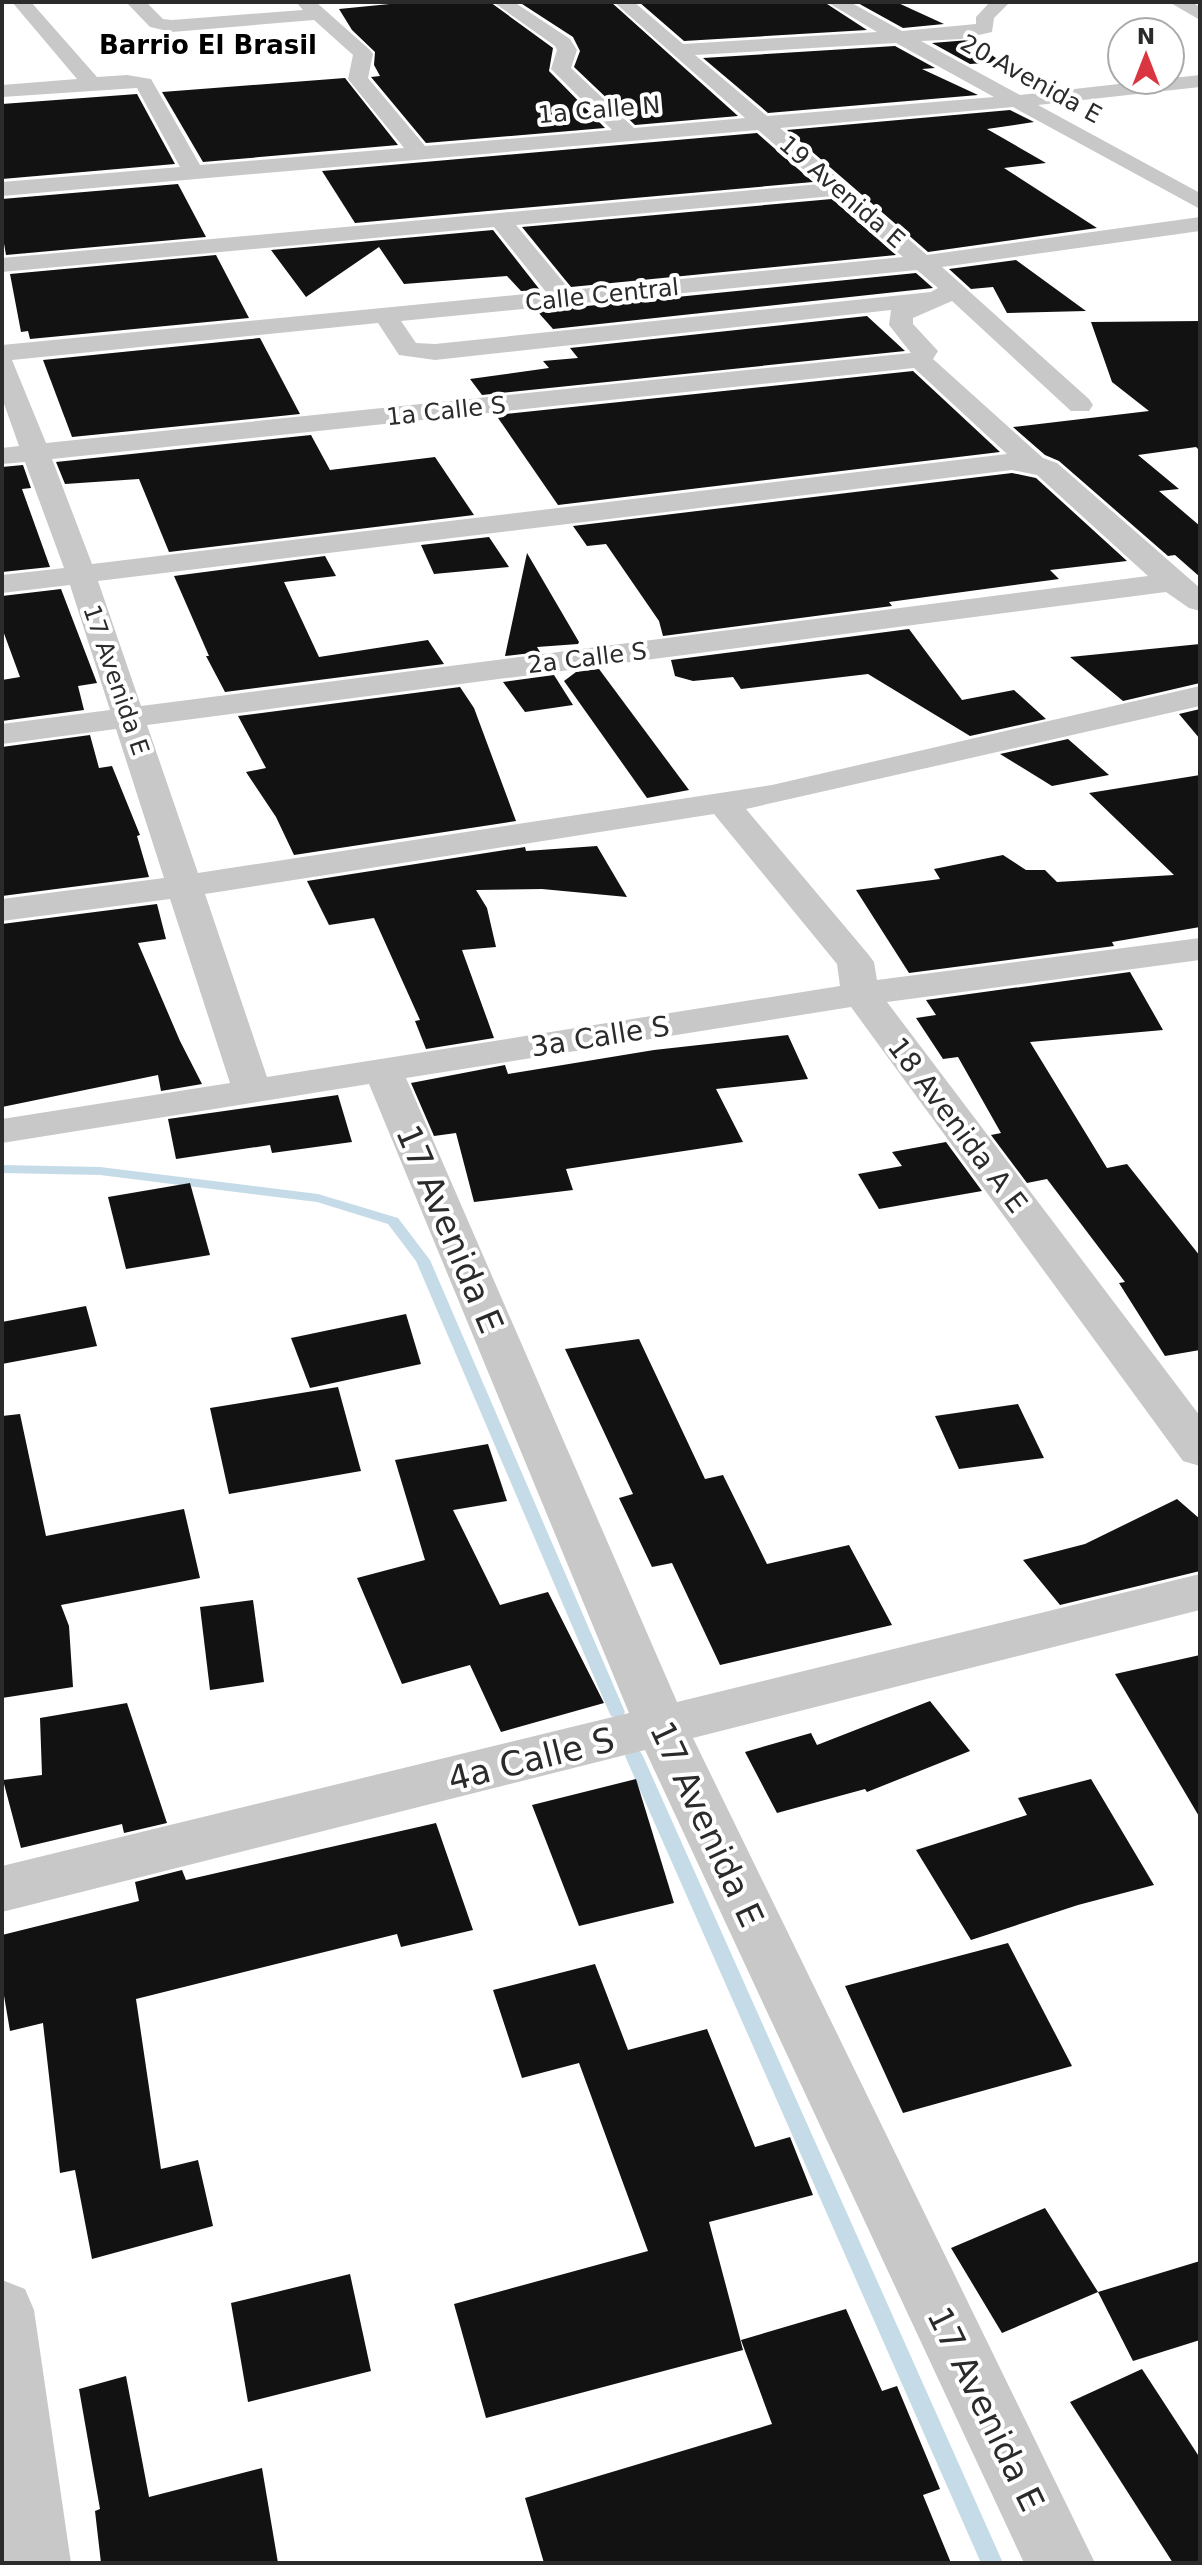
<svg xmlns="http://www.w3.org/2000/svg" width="1202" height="2565" viewBox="0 0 1202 2565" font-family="'DejaVu Sans',sans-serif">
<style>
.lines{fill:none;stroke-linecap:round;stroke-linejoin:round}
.stream{fill:#c6dbe8;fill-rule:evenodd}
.building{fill:#121212}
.minor{fill:#c8c8c8;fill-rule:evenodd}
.labels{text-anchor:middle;stroke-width:8;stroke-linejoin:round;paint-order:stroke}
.far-street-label{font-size:24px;fill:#2b2b2b;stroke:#fff}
.far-neighbourhood-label{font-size:26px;font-weight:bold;fill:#000;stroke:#fff}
.street-label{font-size:28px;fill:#2b2b2b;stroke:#fff}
.near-street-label{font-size:34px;fill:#2b2b2b;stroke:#fff}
</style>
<rect width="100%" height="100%" fill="#fff"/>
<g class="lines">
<g class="stream">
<path d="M2,1165l98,2 218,27 80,24 32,42 195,452 -2,4 -6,2 -6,-2 -2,-4 -193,-451 -28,-37 -71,-22 -217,-27 -98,-2z"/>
<path d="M634,1749l6,2 3,5 360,807h-22l-356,-807 3,-5z"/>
</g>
</g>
<g class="building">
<path d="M410,2h80l63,46 -4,23 56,57 -179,15 -55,-66 9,-1 -6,-11 1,-13 -23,-22 -13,-21z"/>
<path d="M519,2h92l127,114 -103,9 -61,-58 6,-16 -7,-14z"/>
<path d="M639,2h185l43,28 -183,11z"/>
<path d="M856,2h40l48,22 -41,4z"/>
<path d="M969,40l33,22 -32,2 -38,-21z"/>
<path d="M895,46l40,22 -13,1 56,26 -210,18 -65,-55z"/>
<path d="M345,78l53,67 -195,17 -41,-70z"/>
<path d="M137,94l38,70 -173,15v-75z"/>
<path d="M1010,110l24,12 -47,7 59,34 -42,5 93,60 -169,24 -141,-122z"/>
<path d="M757,133l56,49 -458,41 -33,-52z"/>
<path d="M178,184l28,53 -200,18 -4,-23v-33z"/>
<path d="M832,199l64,56 -325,32 -49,-60z"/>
<path d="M493,230l47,60 -19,1 -14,-15 -103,8 -25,-37 -73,50 -35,-47z"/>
<path d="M216,255l33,63 -219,21 -2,-8 -7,1 -11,-58z"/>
<path d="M1016,260l70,51 -79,2 -14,-26 -22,2 -22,-20z"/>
<path d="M916,273l17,15 -380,41 -16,-18z"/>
<path d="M867,316l38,35 -423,44 -12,-16 79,-11 -6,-7 35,-3 -8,-10z"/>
<path d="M1200,321v130l-4,-4 -58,8 41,34 -20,2 41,35v51l-25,-22 -7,1 -109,-95 -14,-6 -32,-28 136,-16 -37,-29 -21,-60z"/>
<path d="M260,338l40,76 -228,23 -29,-77z"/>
<path d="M913,371l87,81 -442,53 -62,-90z"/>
<path d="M311,435l19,35 105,-13 39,58 -305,37 -30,-73 -74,5 -9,-22z"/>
<path d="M23,465l8,23 -9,1 28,78 -48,5v-105z"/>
<path d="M1012,473l24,5 91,83 -77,9 9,9 -170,23 3,4 -229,30 -4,-15 -53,-77 -19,2 -14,-20z"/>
<path d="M489,537l20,30 -75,7 -13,-29z"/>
<path d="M527,553l52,89 -1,2 -41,3 3,5 -35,4z"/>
<path d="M325,556l11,20 -52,6 35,75 109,-17 16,24 -219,28 -19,-36h3l-35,-80z"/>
<path d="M61,589l36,94 -19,3 6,24 -82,11v-41l18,-3 -18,-49v-32z"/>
<path d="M909,629l53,71 52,-10 32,29 -76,17 -102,-62 -127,15 -8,-12 -40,4 -18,-5 -4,-16z"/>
<path d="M1200,644v39l-77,18 -53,-44z"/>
<path d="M599,669l90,121 -42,8 -83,-117 12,-9z"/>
<path d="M554,675l19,30 -48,7 -22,-30z"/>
<path d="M460,687l14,21 42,113 -222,34 -18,-38 -30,-45 20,-4 -28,-52z"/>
<path d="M1200,709v30l-21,-25z"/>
<path d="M90,735l9,33 13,-2 28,69 -3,1 12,41 -147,19v-149z"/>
<path d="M1068,739l41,36 -57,11 -52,-32z"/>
<path d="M1200,775v152l-88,15 2,4 -205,27 -53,-83 84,-11 -6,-10 69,-14 23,15h19l12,12 117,-7 -85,-82z"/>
<path d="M597,846l30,51 -85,-8 -66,1 11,18 9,39 -34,3 32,88 -68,11 -11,-28 5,-1 -46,-102 -45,7 -22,-44 218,-34 1,4z"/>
<path d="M157,904l9,35 -28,4 42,98 22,43 -41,7 -3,-16 -156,32v-183z"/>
<path d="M1130,972l33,58 -133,12 77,126 20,-4 73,92v94l-35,6 -46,-73 6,-1 -78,-103 -20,4 -36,-48 10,-2 -43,-76 -15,2 -27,-41 20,-3 -10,-15z"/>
<path d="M788,1035l20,44 -92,10 27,53 -177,27 7,21 -99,12 -18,-69 -22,3 -23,-53 94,-18 3,9 146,-24z"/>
<path d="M338,1095l14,47 -80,11 -2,-8 -94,14 -8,-40z"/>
<path d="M946,1142l36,49 -103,18 -21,-35 44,-8 -10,-14z"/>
<path d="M190,1183l20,72 -84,14 -18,-72z"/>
<path d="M86,1306l11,40 -95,18v-42z"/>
<path d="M406,1314l15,50 -111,24 -19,-50z"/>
<path d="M639,1339l66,140 18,-4 44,89 82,-19 43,80 -172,40 -48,-102 -20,4 -33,-69 14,-4 -68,-145z"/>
<path d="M338,1387l23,84 -132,23 -19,-86z"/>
<path d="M1018,1404l26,54 -85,11 -24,-53z"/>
<path d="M20,1414l26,122 138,-27 16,69 -139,27 8,21 4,61 -71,11v-282z"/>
<path d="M488,1444l19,57 -54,9 47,95 48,-13 56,111 -103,29 -31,-67 -68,19 -45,-106 68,-18 -30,-100z"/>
<path d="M1177,1499l23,20v52l-140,34 -37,-45 62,-16z"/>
<path d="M253,1600l11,82 -54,8 -10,-83z"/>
<path d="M1200,1655v163l-85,-144z"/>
<path d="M930,1701l40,50 -103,41 -2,-3 -88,24 -32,-61 66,-19 6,12z"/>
<path d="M127,1703l40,120 -43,10 -2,-9 -101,24 -18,-68 39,-5 -2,-57z"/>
<path d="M636,1779l38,124 -95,23 -47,-121z"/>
<path d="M1091,1779l63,106 -76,20 -107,35 -55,-90 111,-35 -9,-17z"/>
<path d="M436,1823l37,107 -72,17 -4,-13 -261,65 25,170 37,-9 15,66 -121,33 -17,-89 -15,3 -17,-150 -33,8 -8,-47v-49l137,-34 -4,-19 47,-12 4,10z"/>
<path d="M1008,1943l64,123 -169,47 -58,-127z"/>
<path d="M595,1964l33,86 79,-21 48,118 35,-10 23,58 -104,27 34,128 -257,68 -32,-114 194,-53 -69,-188 -57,15 -29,-88z"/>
<path d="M1045,2208l53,84 -96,41 -51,-85z"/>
<path d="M1200,2261v79l-67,21 -35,-69z"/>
<path d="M350,2274l21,97 -123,31 -17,-99z"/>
<path d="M846,2309l36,82 15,-5 43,103 -17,6 28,68h-407l-19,-65 247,-74 -31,-84z"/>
<path d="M1142,2369l58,89v105h-27l-103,-161z"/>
<path d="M126,2376l23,121 113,-29 16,95h-177l-6,-52 5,-2 -21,-120z"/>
</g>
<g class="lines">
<g class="minor">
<path d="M12,2h19l66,75 30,-2 24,4 49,86 204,-17 -56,-69 5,-24 -39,-35 -142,12 -22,-5 -24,-25h20l17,17 9,1 131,-10 -7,-8h20l54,48 3,4 -5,24 57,68 187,-16 -61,-61 6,-19 -2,-4 -62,-44h21l56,37 7,11 -6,18 63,60 111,-10 -131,-116h20l49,42 194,-12 -50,-30h23l52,29 74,-7v-7l14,-15h20l-16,16 -2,14 -31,7 -40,2 99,54 180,-20v12l-162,18 162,88v16l-187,-102 -233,21 147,127 273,-38v14l-258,36 147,132 4,6 -4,6h-18l-119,-110 -39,17v6l25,27 -5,8 110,99 14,5 143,125v23l-11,-3 -23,-16 -1019,133 51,148 574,-88 428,-99v20l-454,103 122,145 6,8 3,18 323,-42v22l-313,42 313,414v50l-17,-5 -332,-454 -445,71 271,624 523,-128v36l-507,128 402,825h-71l-379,-813 -643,162v-46l627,-153 -260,-629 -367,59v-24l228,-36 -60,-184 -168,22v-22l162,-21 -48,-149 -114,15v-20l108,-14 -40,-125 -68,8v-18l62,-7 -39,-106 -23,2v-16l17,-2 -17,-48v-53l544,-53 -52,-65 -492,45v-14l818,-74 -62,-54 -756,66v-14l178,-15 -43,-79 -135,9v-12l75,-6zM896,43l98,54 -227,19 -72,-61zM833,196l70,61 -333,33 -54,-65zM917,270l21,18 -7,4 -496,52 -19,-1 -15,-22zM891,310l-2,15 22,28 -865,90 -34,-83 366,-37 21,32 36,5zM914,368l93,86 -915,110 -40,-105zM1012,470l25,5 111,101 -1007,130 -43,-125zM714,814l123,150 3,22 -573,91 -62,-183z"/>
<path d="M1169,2h23l8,5v13z"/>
<path d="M2,2280l23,9 9,21 37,253h-69z"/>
</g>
</g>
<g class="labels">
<g class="far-street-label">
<text transform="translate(1031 79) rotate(29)" y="8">20 Avenida E</text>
<text transform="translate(599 110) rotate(-5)" y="8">1a Calle N</text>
<text transform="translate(842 192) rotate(41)" y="8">19 Avenida E</text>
<text transform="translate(602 295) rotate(-6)" y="8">Calle Central</text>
<text transform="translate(446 411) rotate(-6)" y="8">1a Calle S</text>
<text transform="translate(587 658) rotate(-7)" y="8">2a Calle S</text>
<text transform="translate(116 680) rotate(71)" y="8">17 Avenida E</text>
</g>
<g class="far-neighbourhood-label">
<text x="208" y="54">Barrio El Brasil</text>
</g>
<g class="street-label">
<text transform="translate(600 1036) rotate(-9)" y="10">3a Calle S</text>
<text transform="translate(958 1125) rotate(53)" y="10">18 Avenida A E</text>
</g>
<g class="near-street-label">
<text transform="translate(450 1229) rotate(67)" y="12">17 Avenida E</text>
<text transform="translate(531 1759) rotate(-14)" y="12">4a Calle S</text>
<text transform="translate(707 1824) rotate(65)" y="12">17 Avenida E</text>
<text transform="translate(986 2409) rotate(64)" y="12">17 Avenida E</text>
</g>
</g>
<rect width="1202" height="2565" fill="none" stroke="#2b2b2b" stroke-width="8"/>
<g transform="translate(1146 56)"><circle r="38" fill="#ffffff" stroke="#aaaaaa" stroke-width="2"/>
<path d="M0-6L14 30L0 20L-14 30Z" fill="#da3641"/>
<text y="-12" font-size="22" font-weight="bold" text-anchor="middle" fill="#2b2b2b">N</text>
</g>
</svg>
